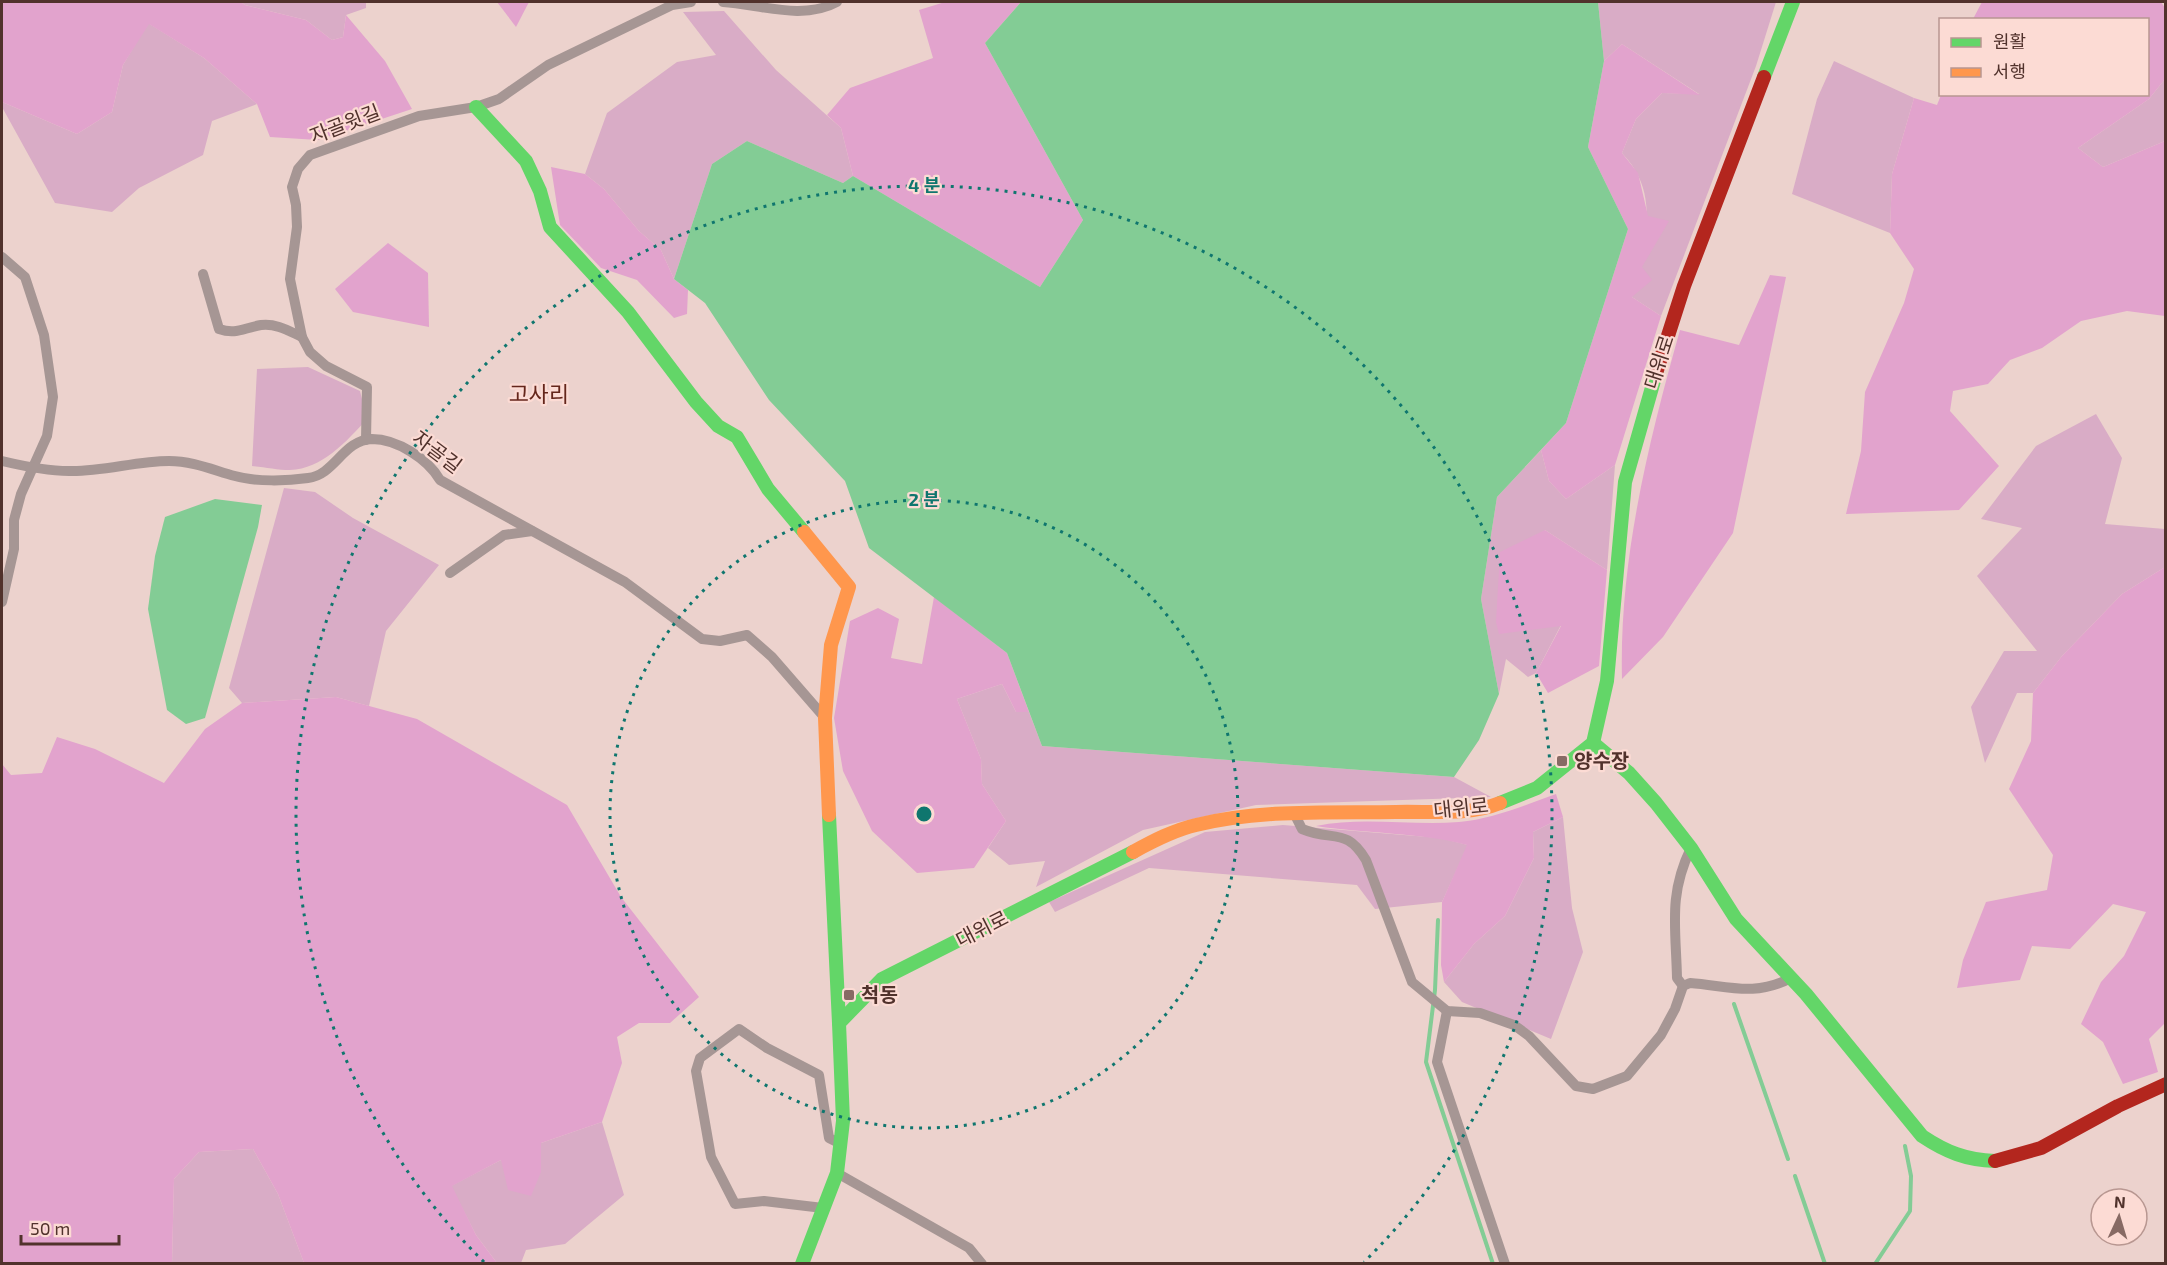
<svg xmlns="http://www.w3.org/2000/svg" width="2167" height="1265" viewBox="0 0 2167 1265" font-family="'Exo 2','Noto Sans KR',sans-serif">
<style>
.green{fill:#d9acc6}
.forest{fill:#e2a3cd}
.water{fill:#83cc95}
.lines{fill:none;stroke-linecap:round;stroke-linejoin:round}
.stream{stroke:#83cc95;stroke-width:4}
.street{stroke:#a69694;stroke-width:10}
.fast{stroke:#63d668;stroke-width:14}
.slow{stroke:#ff974d;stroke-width:14}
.jam{stroke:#b3261e;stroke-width:14}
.ring{fill:none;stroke:#0f766e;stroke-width:3;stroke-dasharray:3 6}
.poi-dot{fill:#876a64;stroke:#fcdbd4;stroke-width:2}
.labels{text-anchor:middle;stroke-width:4.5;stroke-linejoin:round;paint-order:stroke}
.street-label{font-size:20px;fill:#51322c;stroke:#fcdbd4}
.poi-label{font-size:20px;font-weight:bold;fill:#51322c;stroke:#fcdbd4;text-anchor:start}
.quarter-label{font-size:22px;fill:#64261b;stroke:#fcdbd4}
.centre{fill:#0f766e;stroke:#fcdbd4;stroke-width:3}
.ring-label{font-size:18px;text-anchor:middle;font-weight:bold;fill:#0f766e;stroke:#fcdbd4;stroke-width:4.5;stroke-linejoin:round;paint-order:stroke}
</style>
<rect width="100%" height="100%" fill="#ecd2cd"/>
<g class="green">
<path d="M241,2h125v6l-20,7 -3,22 -11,3 -26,-20 -61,-15z"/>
<path d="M1598,2h178l-20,64 -95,250 -29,-19c11,-35 25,-91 4,-125 -3,-7 -9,-13 -14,-19l14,-34 26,-26 37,1 -77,-50 -18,17z"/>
<path d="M724,11l52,59 65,58 12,48 -10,7 -96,-42 -35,23 -38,115 -13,-29 -22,-19 -35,-42 -19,-15 22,-61 70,-51 39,-7 -33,-43z"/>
<path d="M148,23l56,35 53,46 -45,17 -9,34 -64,33 -27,24 -57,-9 -53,-96v-5l75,32 35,-22 11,-47z"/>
<path d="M1834,61l80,37 -22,76 -2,59 -98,-39 25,-95z"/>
<path d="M2165,79v62l-62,26 -25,-19 71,-49z"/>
<path d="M308,367l52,24 7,28c-20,22 -45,50 -77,51 -12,0 -26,-3 -38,-4l5,-97z"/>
<path d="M2096,414l26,44 -17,66 60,5v38l-43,27 -60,62 -29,37h-16l-32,70 -14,-56 33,-56h33l-60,-75 45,-48 -41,-9 55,-73z"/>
<path d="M1541,450l8,31 17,18 49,-34 -8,105 -62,-40 -46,103 62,-8 -25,48 -8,4 -22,-18 -7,35 -18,-95 16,-102z"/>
<path d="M284,488l31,4 38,26 86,47 -53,66 -17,75 -33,-9 -94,6 -13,-15z"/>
<path d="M1002,684l14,28h13l13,34 412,31 37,20 -235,8 -113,25 -107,57 9,-26 -36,4 -21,-17 18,-27 -24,-37 -1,-25 -24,-60z"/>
<path d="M1563,817l9,91 11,44 -32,87 -89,-37 -18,-20 30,-38 31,-28 29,-58 -1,-26z"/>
<path d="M1283,825l157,13 28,7 -26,57 -67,7 -18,-24 -208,-17 -94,44 -6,-10 156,-70z"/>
<path d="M602,1122l22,73 -59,49 -39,6 -5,13h-24l-21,-28 -25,-49 50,-26 40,12v-29z"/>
<path d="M253,1149l25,45 26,69 -132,1 2,-85 25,-27z"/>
</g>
<g class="forest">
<path d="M2,2h239l4,3 61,15 26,20 11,-3 3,-22 39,46 27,48 -94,31 -48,-3 -13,-33 -53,-46 -55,-34 -26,41 -11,47 -35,22 -75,-32z"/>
<path d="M497,2h32l-13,25z"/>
<path d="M945,2h76l-36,41 98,177 -43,67 -187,-111 -12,-48 -14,-13 23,-27 83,-30 -14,-48z"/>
<path d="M1982,2h179l4,6v71l-16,20 -71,49 25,19 62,-26v175l-38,-5 -46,10 -39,27 -32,12 -22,24 -35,7 -3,20 49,55 -40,44 -113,4 15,-63 4,-59 39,-89 10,-34 -24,-36 2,-59 22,-76 23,7 4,-10 207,-1v-74l-175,-1z"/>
<path d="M1622,44l78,51 -38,-2 -26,26 -14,34 16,20 10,43 21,5 -27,46 10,13 -20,17 29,19 -46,149 -49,34 -17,-18 -8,-31 25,-27 62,-194 -40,-82 16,-86z"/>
<path d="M551,167l34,7 19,15 35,42 22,19 13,29 14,11 -1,24 -13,4 -37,-38 -36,-12 -41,-43z"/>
<path d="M388,243l40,30 1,54 -76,-15 -18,-23z"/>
<path d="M1770,275l16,2 -53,256 -70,104 -41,42c-3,-118 26,-235 58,-349l59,15z"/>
<path d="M1545,530l62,40 -8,96 -51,27 -12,-20 25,-47 -62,8 -3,-12 4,-70z"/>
<path d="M2165,567v456l-16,16 9,33 -35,12 -20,-42 -22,-18 20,-42 23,-26 22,-44 -33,-8 -43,45 -38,-3 -12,34 -63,8 6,-28 23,-58 61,-12 6,-35 -44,-66 22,-48 2,-48 29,-37 60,-62z"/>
<path d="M934,597l73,56 22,59h-13l-14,-28 -45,15 24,60 1,25 24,37 -32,47 -57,5 -45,-42 -29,-60 -9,-53 16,-97 28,-13 21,11 -8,39 31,6z"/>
<path d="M336,697l81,22 150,86 54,92 78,100 -29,26h-31l-22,14 5,26 -20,59 -61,21v29l-10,24 -23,-6 -7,-30 -49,26 24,49 21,28h-193l-26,-69 -25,-45 -54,3 -25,27 -2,84h-170v-499l9,11 31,-2 15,-36 38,12 69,34 41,-54 37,-26z"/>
<path d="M1556,794l7,23 -30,15 1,26 -29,58 -31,28 -30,38 -3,-17 1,-63 25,-57c-48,-13 -101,-11 -151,-19 47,-10 95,0 143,-4 33,-3 66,-17 97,-28z"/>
</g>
<g class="water">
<path d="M1021,2h577l6,59 -16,86 40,82 -62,194 -69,74 -16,102 18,95 -20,46 -25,37 -412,-31 -35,-93 -138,-105 -24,-67 -76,-81 -64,-97 -31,-24 38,-115 35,-23 96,42 10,-7 187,111 43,-67 -98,-177z"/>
<path d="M215,499l47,6 -4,22 -53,191 -19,6 -19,-14 -19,-101 7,-53 10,-39z"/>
</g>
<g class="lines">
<g class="stream">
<path d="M1438,920l-3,70 -9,72 67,202"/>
<path d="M1734,1004l54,155"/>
<path d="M1795,1176l30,88"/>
<path d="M1875,1264l35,-53 1,-35 -6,-30"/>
</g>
<g class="street">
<path d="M723,2c35,2 80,19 114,0"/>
<path d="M2,257l23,20 19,58 9,62 -6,39 -26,58 -7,26v29l-12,53"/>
<path d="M203,274l16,55c17,6 24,-1 42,-4 15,-2 28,6 41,12"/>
<path d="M366,440l1,-53 -41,-21 -16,-14 -8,-15 -12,-58 7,-52 -1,-22 -4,-18 6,-18 12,-14 109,-39 57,-9 23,-8 49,-34 124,-60 19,-3"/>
<path d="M2,461c21,5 45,10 67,10 33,1 67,-10 100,-10 24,0 44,9 66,15 21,6 52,5 73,2 27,-3 35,-38 64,-39 25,0 56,20 68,41l185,102 77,57 18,2 27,-6 25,22 53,61"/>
<path d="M450,573l54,-38 28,-4"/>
<path d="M1294,813l8,16c32,13 44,-2 64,31l46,122 35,29 33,2 34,12 15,11 47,50 17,3 34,-13 34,-41 14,-26 8,-23 7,-3c39,3 64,14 101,-5"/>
<path d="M1683,986l-6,-8c-1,-50 -9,-83 14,-130"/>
<path d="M1447,1011l-10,51 68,202"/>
<path d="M837,1173l132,75 13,16"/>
<path d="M823,1208l-59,-7 -29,3 -24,-47 -15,-86 4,-13 39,-29 28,19 52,27 10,63 10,5"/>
</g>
<g class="fast">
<path d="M1764,77l29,-75"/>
<path d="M476,107l50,54 14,30 10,36 78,85 68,90 22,24 19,11 31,52 36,43"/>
<path d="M1593,743l36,30 27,30 35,45 45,71 70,75 116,142c24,16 44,24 73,25"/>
<path d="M1500,803l37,-15 56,-45 14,-62 18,-199 32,-112"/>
<path d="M829,815l10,208"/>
<path d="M802,1264l35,-91 6,-52 -4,-98 43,-44 251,-127"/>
</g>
<g class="slow">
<path d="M804,532l45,55 -18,58 -6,73 4,97"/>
<path d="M1133,852c20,-11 41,-22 63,-27 64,-16 135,-12 200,-13 35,-1 72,4 104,-9"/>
</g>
<g class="jam">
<path d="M1657,370l27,-84 80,-209"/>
<path d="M1995,1161l46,-13 77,-42 48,-22"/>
</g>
</g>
<g class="ring">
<circle cx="924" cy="814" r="314"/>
<path d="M484 1262A628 628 0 1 1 1364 1262"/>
</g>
<g class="poi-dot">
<rect x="1556" y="755" width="12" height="12" rx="3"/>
<rect x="843" y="989" width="12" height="12" rx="3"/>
</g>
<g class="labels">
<g class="street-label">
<text transform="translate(345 124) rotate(-21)" y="7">자골윗길</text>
<text transform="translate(1659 362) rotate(-72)" y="7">대위로</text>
<text transform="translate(437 452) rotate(37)" y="7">자골길</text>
<text transform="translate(1461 808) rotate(-6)" y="7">대위로</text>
<text transform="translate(982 929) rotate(-27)" y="7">대위로</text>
</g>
<g class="poi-label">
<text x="1574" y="768">양수장</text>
<text x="861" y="1002">척동</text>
</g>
<g class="quarter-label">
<text x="539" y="402">고사리</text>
</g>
</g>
<circle cx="924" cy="814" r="9" class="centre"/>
<g class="ring-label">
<text x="924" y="192">4 분</text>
<text x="924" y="506">2 분</text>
</g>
<rect width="2167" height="1265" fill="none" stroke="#51322c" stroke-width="6"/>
<rect x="1939" y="18" width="210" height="78" fill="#fcdbd4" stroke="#b89791" stroke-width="1.5"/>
<rect x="1951" y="38" width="30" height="9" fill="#63d668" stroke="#b89791" stroke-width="1.5"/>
<text x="1993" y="48" font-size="18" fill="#51322c">원활</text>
<rect x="1951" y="68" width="30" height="9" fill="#ff974d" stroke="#b89791" stroke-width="1.5"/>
<text x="1993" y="78" font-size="18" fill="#51322c">서행</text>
<g transform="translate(2119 1217) rotate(4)"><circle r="28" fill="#fcdbd4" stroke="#b89791" stroke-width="1.5"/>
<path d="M0-4.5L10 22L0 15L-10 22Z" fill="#876a64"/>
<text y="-9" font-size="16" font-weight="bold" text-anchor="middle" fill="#51322c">N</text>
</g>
<path d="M21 1235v9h98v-9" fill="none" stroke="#51322c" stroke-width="3"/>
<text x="30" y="1235" font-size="18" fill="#51322c" stroke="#fcdbd4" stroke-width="4.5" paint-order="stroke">50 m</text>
</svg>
